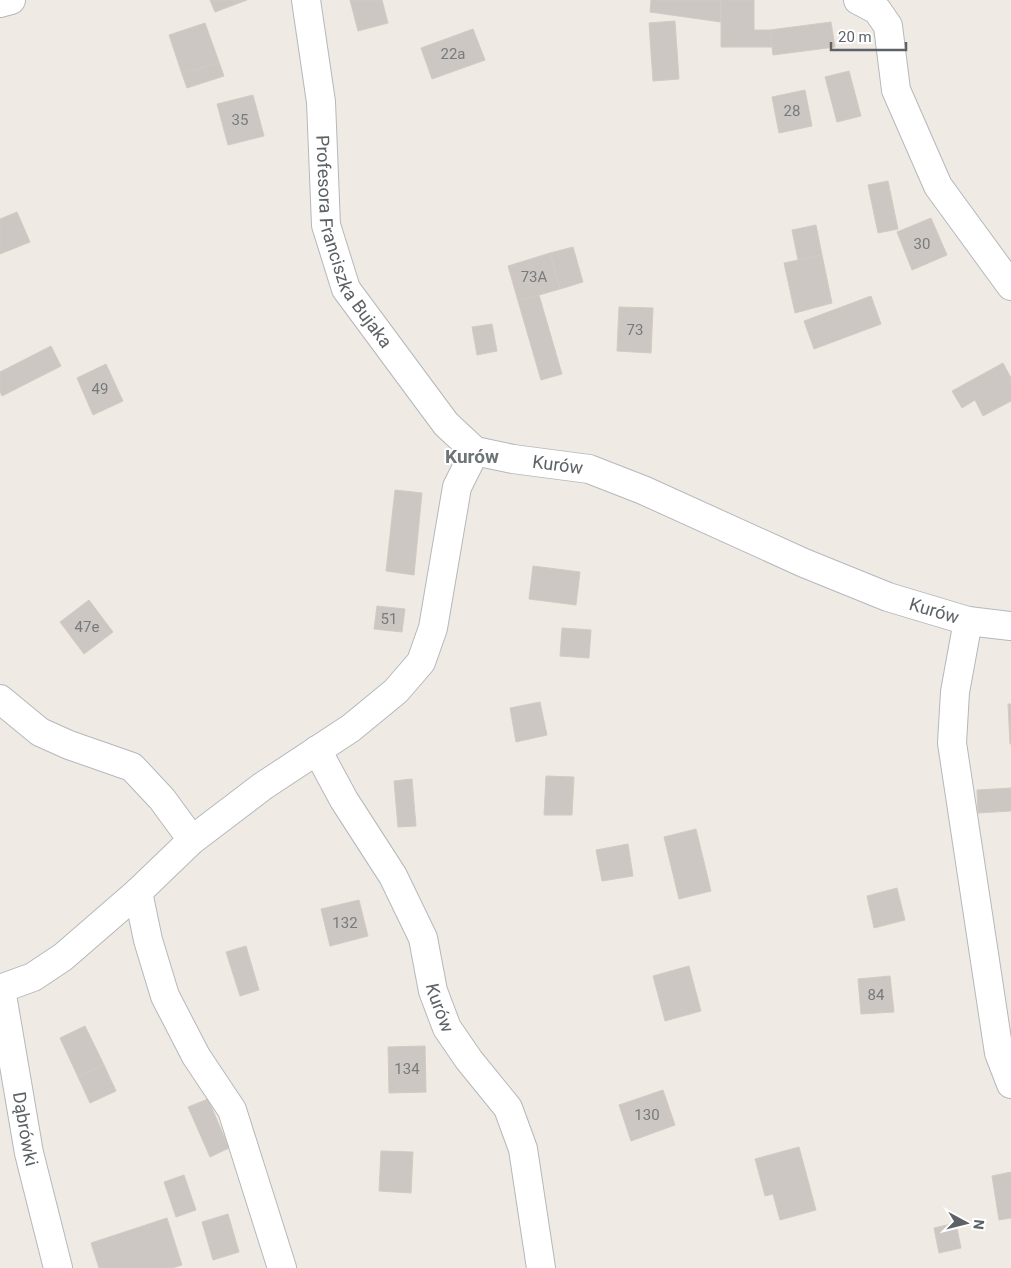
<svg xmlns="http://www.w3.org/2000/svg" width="1011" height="1268" viewBox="0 0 1011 1268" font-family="Roboto,sans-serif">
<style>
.building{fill:#ccc7c3;stroke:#d4cac2}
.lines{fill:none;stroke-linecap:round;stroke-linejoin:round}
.minor-casing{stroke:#b5b8bb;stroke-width:30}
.minor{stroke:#fff;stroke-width:28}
.labels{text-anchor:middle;stroke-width:4;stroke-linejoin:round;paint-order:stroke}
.number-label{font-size:15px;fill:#787b7c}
.street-label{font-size:18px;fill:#5c6265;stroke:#fff}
.neighbourhood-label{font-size:19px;font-weight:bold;fill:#6d7477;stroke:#fff}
</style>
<rect width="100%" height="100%" fill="#efeae4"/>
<g class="building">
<path d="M210,0h37l-32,12z"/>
<path d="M350,0h32l6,23 -30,8z"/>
<path d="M651,0h70v22l-71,-10z"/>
<path d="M721,0h33v30h16l2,17h-51z"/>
<path d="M675,21l4,58 -26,2 -4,-58z"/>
<path d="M831,22l4,25 -62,8 -3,-25z"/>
<path d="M205,23l14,39 -37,12 -13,-39z"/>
<path d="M473,29l12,31 -53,19 -11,-31z"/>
<path d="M219,62l5,14 -37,12 -5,-14z"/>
<path d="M849,71l12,45 -24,6 -12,-45z"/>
<path d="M805,90l7,36 -33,7 -7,-36z"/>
<path d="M253,95l11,41 -36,9 -11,-41z"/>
<path d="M888,181l10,48 -20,4 -10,-48z"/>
<path d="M17,212l13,30 -30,12v-35z"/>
<path d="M931,218l16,37 -35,15 -15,-38z"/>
<path d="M816,225l6,30 -24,5 -6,-30z"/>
<path d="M573,247l10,35 -23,7 -10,-36z"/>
<path d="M550,253l10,36 -42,12 -10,-35z"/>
<path d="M822,255l10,48 -37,10 -11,-50z"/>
<path d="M539,295l23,79 -21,6 -23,-79z"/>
<path d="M871,296l10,28 -67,25 -10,-28z"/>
<path d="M619,307l34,1 -2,45 -34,-2z"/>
<path d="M492,324l5,27 -20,4 -5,-28z"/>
<path d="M51,346l10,20 -59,30 -2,-4v-20z"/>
<path d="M1003,363l8,15v23l-28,15 -8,-16 -13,8 -10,-17z"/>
<path d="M106,364l17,37 -30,14 -16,-37z"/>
<path d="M395,490l27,3 -8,82 -28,-4z"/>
<path d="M533,566l47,6 -4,33 -47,-6z"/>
<path d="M89,600l24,32 -29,22 -24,-32z"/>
<path d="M377,606l28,3 -3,23 -28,-3z"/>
<path d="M562,628l29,2 -2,28 -29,-2z"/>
<path d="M540,702l7,33 -31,7 -6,-34z"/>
<path d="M1008,704h3v40h-1z"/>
<path d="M546,776l28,1 -2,38h-28z"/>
<path d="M412,779l4,47 -18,1 -4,-46z"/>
<path d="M1011,788v23l-33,2 -1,-23z"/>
<path d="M696,829l15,62 -32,8 -15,-62z"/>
<path d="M628,844l5,32 -31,5 -6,-31z"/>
<path d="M897,888l8,32 -31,8 -7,-32z"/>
<path d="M359,900l9,36 -38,10 -9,-37z"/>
<path d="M246,946l13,44 -19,6 -14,-44z"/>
<path d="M689,966l12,45 -36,10 -12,-45z"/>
<path d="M890,976l4,36 -33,2 -3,-35z"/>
<path d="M85,1026l19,39 -26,12 -18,-39z"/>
<path d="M425,1046l1,46 -37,1 -1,-46z"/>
<path d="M104,1065l12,26 -26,12 -12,-26z"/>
<path d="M663,1090l12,35 -44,16 -12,-36z"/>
<path d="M208,1099l21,49 -19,9 -22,-50z"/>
<path d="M799,1147l17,63 -36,10 -7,-26 -8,2 -10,-37z"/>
<path d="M381,1151l32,1 -2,41 -32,-2z"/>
<path d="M1011,1172v46l-12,2 -7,-44z"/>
<path d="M184,1175l12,35 -20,7 -12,-35z"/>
<path d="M228,1214l11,38 -26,8 -11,-38z"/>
<path d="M167,1218l15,47 -10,3h-73l-8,-25z"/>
<path d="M956,1223l5,25 -22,5 -5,-25z"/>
</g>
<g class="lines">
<defs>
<g id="minor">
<path id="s1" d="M306,0l15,102 5,123 20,64 100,135 29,27"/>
<path d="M858,0l19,10 11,16 8,64 42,96 73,100"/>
<path d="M0,3l11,-3"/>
<path id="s2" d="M475,451l38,8 76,10 54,21 161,73 84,34 80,24 43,5"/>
<path d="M968,621l-13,71 -3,51 47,310 12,31"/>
<path d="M0,699l40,33 29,13 63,22 30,32 30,41"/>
<path id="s3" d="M317,750l27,50 49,76 30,62 10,53 14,37 22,32 39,48 15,41 18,119"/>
<path d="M138,892l10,48 17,56 31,60 36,54 50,158"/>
<path d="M0,989l33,-12 30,-20 75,-65 54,-52 71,-54 88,-58 45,-37 25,-29 12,-34 24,-141 18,-36"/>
<path id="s4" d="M1,989l28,164 29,115"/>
</g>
</defs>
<use href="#minor" class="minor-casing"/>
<use href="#minor" class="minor"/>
</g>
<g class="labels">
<g class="number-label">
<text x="453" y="59">22a</text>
<text x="792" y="116">28</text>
<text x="240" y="125">35</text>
<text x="922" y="249">30</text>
<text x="534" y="282">73A</text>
<text x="635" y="335">73</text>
<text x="100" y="394">49</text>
<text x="389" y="624">51</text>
<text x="87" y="632">47e</text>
<text x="345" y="928">132</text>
<text x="876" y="1000">84</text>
<text x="407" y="1074">134</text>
<text x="647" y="1120">130</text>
</g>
<g class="street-label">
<text dy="6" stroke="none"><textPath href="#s1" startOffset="250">Profesora Franciszka Bujaka</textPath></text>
<text dy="6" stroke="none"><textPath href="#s2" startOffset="84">Kurów</textPath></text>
<text dy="6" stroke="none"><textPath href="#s2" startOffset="489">Kurów</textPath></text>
<text dy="6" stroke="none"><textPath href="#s3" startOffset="288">Kurów</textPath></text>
<text dy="6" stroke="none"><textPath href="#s4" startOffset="142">Dąbrówki</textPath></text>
</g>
<g class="neighbourhood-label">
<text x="472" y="463">Kurów</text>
</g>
</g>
<g transform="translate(966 1223) rotate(97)" stroke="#ffffff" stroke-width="4" paint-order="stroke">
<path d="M0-4L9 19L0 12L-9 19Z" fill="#5c6265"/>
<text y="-8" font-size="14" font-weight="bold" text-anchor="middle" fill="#5c6265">N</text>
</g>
<path d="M831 42v8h75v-8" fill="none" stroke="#5c6265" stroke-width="2.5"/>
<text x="838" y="42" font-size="15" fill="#5c6265" stroke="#ffffff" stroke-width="4" paint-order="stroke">20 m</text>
</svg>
